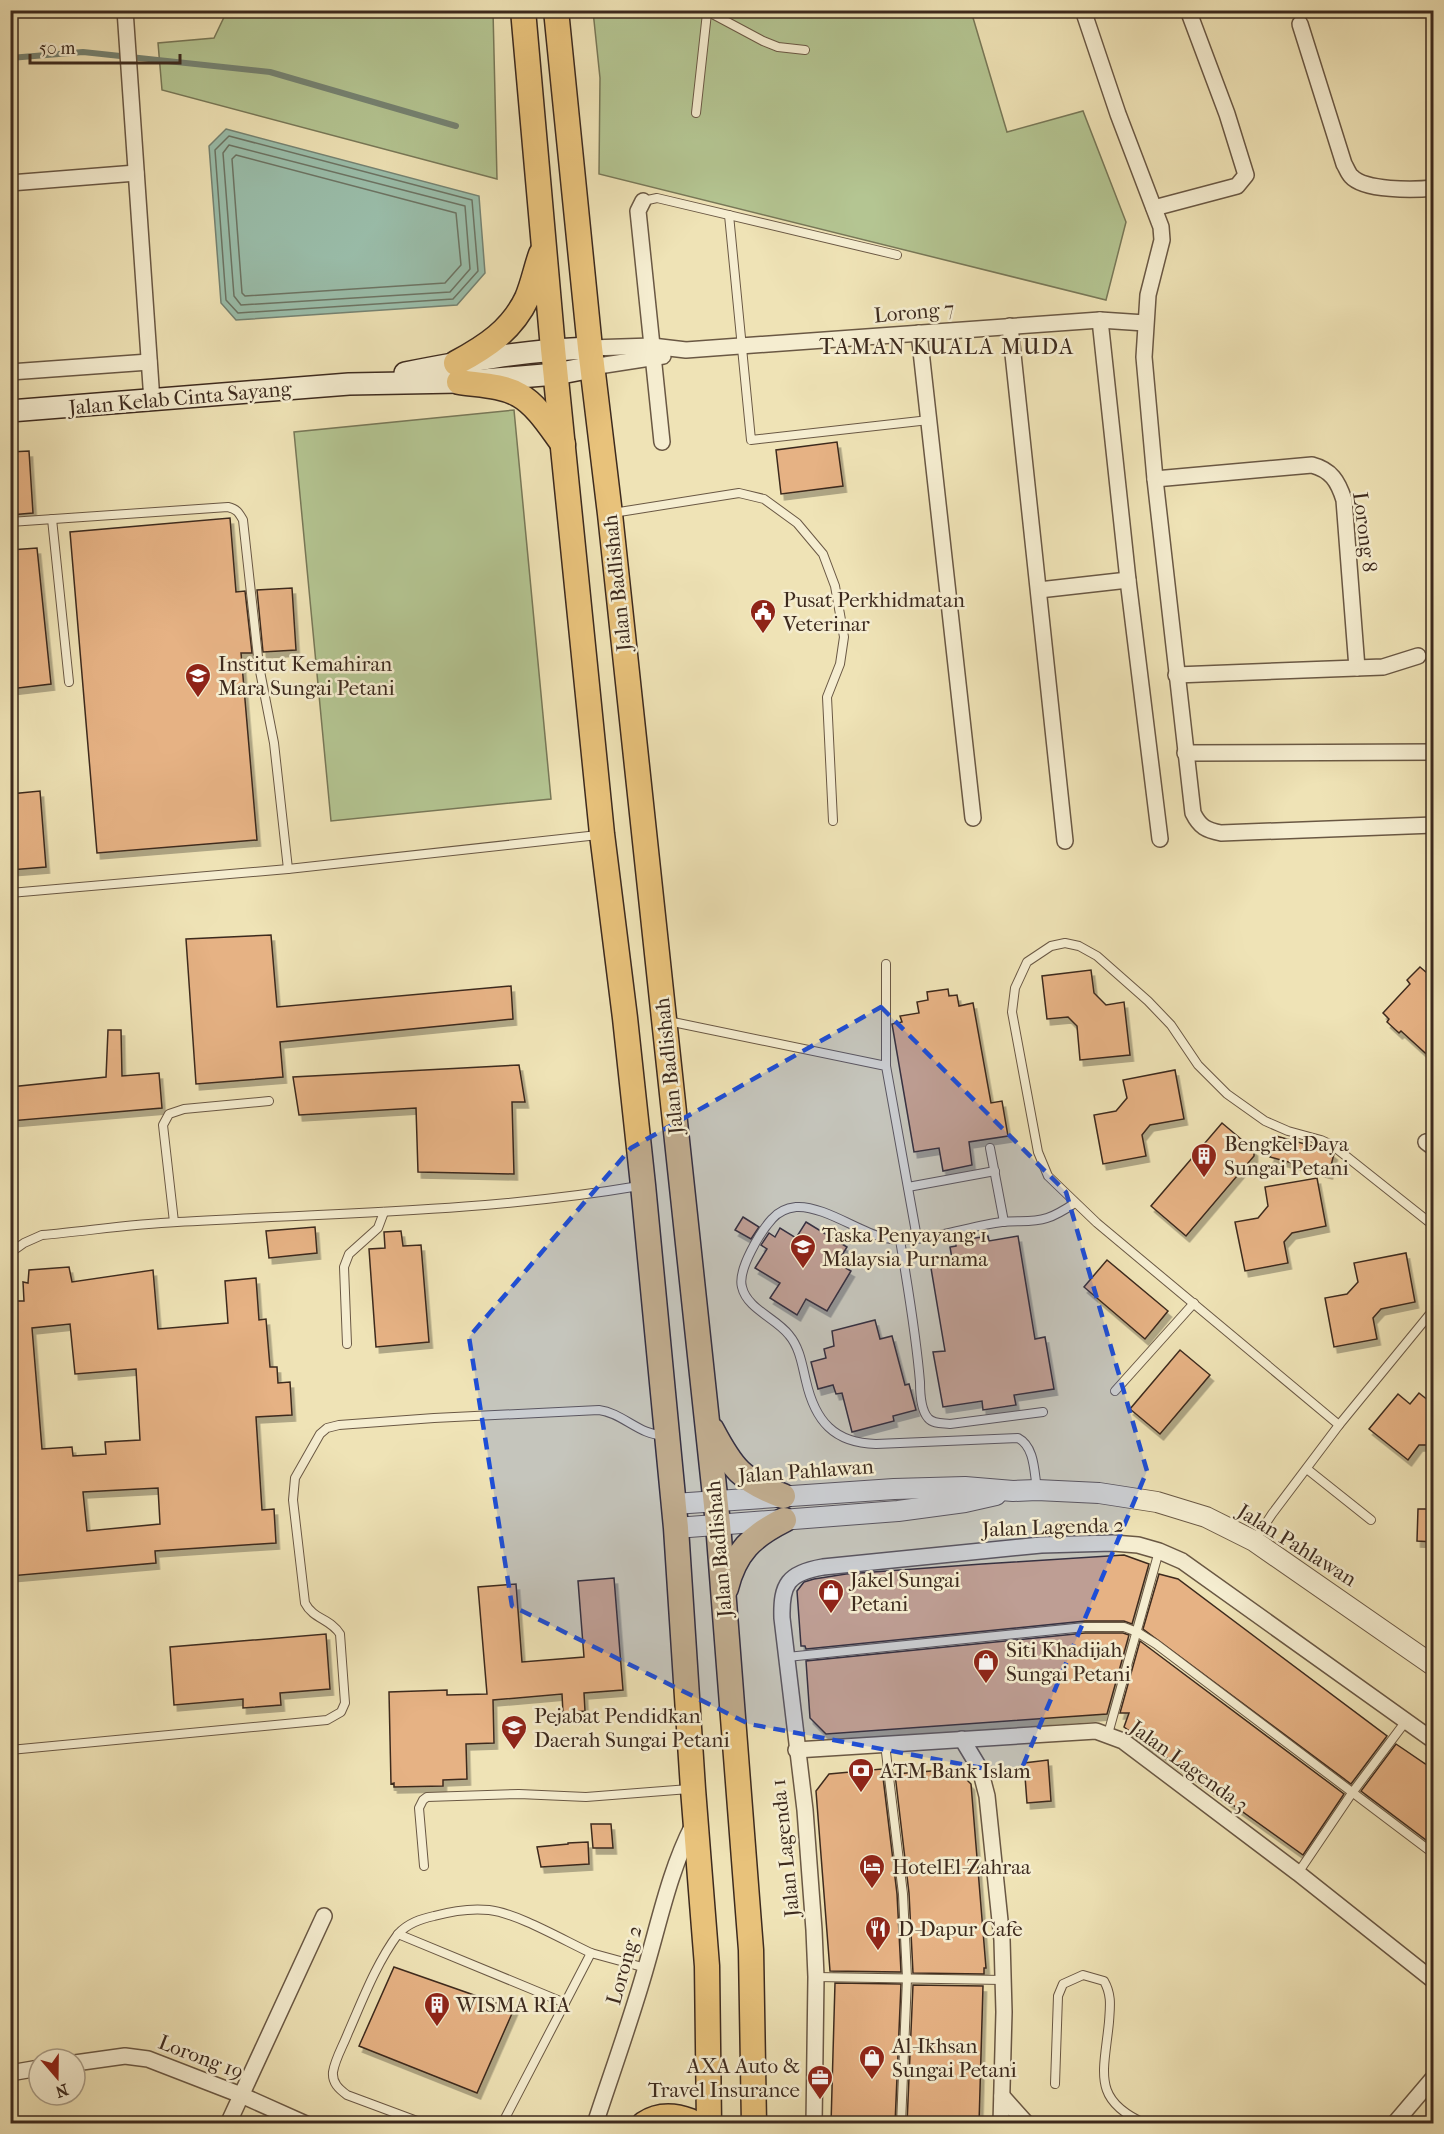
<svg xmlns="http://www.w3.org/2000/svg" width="1444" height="2134" viewBox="0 0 1444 2134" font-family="'IM FELL French Canon',serif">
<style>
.green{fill:#b4c592;stroke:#787858;stroke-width:1.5}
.water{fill:#9abeab;stroke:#758373;stroke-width:1.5}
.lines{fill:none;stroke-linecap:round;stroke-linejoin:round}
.shore{stroke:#6c7464;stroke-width:1.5}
.stream{stroke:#758373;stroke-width:6}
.building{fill:#e6b284;stroke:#3d2a1e;stroke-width:1.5;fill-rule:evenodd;filter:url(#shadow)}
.service-casing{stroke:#6a5844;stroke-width:10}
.minor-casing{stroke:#6a5844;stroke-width:18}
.tertiary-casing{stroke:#6a5844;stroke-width:22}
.secondary-casing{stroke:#3d2a1e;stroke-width:24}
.primary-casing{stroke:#3d2a1e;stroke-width:27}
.service{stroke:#f5edd0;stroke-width:8}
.minor{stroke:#f5edd0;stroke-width:15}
.tertiary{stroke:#f5edd0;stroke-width:20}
.secondary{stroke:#f5edd0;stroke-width:21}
.primary{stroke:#e8c27b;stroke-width:24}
.marked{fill:#1d4ed8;fill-opacity:0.2;stroke:#1d4ed8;stroke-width:4.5;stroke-dasharray:12 8;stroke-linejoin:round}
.labels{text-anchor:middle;stroke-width:5;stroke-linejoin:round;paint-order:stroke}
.street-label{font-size:21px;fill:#3d2a1e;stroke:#f5edd0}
.poi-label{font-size:21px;fill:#3d2a1e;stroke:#f5edd0;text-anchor:start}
.neighbourhood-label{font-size:22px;letter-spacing:1.5px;fill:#3d2a1e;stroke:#f5edd0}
</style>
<defs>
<filter id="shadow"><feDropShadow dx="3.5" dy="6" stdDeviation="0" flood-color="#0004"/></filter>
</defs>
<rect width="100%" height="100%" fill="#efe3b6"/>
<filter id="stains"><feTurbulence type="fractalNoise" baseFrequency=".00333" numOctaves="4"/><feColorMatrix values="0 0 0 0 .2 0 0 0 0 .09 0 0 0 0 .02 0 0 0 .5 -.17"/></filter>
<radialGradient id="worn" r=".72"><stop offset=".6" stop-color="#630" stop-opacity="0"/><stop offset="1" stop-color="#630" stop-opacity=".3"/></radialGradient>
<g class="green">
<path d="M227,11h266l4,168 -335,-89 -4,-47 56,-5z"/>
<path d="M593,11h378l36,121 76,-21 43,111 -20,78 -507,-126 1,-96z"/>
<path d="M514,410l37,389 -220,22 -37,-389z"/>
</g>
<path class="water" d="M226,129l253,67 6,77 -28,32 -221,15 -15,-17 -12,-157z"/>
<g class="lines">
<g class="shore">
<path d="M229,136l243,64 6,71 -25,28 -215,14 -12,-13 -11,-150z"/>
<path d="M229,145l236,61 5,63 -20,23 -209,13 -7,-9 -11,-143z"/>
<path d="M236,155l220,58 5,52 -16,18 -200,13 -3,-3 -10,-134z"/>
</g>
<path class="stream" d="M10,58l73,-6 187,20 186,54"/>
</g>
<g class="building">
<path d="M837,442l6,44 -62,8 -5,-44z"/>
<path d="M29,451l4,62 -23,2v-63z"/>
<path d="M230,518l6,74 9,-1 7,62h-11l16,187 -160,13 -27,-321z"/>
<path d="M37,548l14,136 -41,5v-139z"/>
<path d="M292,588l4,62 -33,2 -6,-62z"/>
<path d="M40,791l6,76 -36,3v-76z"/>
<path d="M271,935l6,72 234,-21 2,33 -233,23 3,35 -87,7 -10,-145z"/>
<path d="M1420,967l14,12v82l-33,-30 -2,2 -12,-11 2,-3 -6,-6 27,-29 -3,-4z"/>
<path d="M1091,970l3,23 12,12 18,-3 6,53 -50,5 -3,-34 -9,-9 -21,2 -5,-43z"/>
<path d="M948,989l1,7 8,-1 2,11 14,-3 18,100 11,-2 6,35 -39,6 3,23 -29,6 -4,-23 -25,4 -22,-128 10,-2 -2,-6 19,-3 -2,-11 11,-2 -1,-8z"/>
<path d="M108,1030h13l1,46 37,-3 3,35 -152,13v-34l96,-10z"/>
<path d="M519,1065l6,37h-13l2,72 -96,-2 -2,-64 -117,7 -6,-38z"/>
<path d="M1175,1070l9,49 -34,6 -8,10 4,21 -43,8 -9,-49 22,-4 11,-13 -4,-18z"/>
<path d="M1222,1123l32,27v6l-68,80 -35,-30z"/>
<path d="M1276,1136l54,15 4,3 -5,19 -59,-16z"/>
<path d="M1317,1178l9,48 -34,7 -8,9 4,21 -43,8 -10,-49 23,-4 10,-12 -3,-19z"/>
<path d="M743,1217l16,10 -8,12 -16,-9z"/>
<path d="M806,1222l41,25 -10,16 14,8 -24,40 -21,-12 -9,16 -27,-17 10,-15 -25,-15 12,-19 -6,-4 8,-12 6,4 5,-9 16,10z"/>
<path d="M315,1227l2,26 -48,5 -3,-27z"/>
<path d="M401,1231l2,15 18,-1 8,97 -53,5 -7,-98 16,-1 -1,-16z"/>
<path d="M988,1236l1,5 29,-5 17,103 10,-2 9,52 -40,6 2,10 -33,5 -1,-9 -39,6 -10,-55 12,-1 -14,-83 22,-4 -3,-17 6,-1v-5z"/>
<path d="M1406,1253l9,49 -34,7 -8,9 4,21 -43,8 -9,-49 22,-4 11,-12 -4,-19z"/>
<path d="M1107,1260l61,51 -23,28 -61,-52z"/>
<path d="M69,1267l3,15 81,-12 5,59 70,-6 -3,-42 31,-3 3,42 7,-1 4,48h7l1,16 12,-1 2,33 -36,2 6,93 12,-1 2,34 -121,8 1,12 -146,13v-237h5l-3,-38h12l-1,-19 5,1 1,-13zM70,1324l5,50 61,-5 4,71 -35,2 1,12 -33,2 -1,-9 -30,2 -10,-121zM158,1488l2,36 -73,7 -4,-39z"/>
<path d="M875,1320l5,19 12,-3 13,49 4,-1 7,26 -23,6 1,5 -42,11 -10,-39 -6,1 -3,-9 -15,4 -7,-27 15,-4 -2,-9 10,-3 -2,-15z"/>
<path d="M1180,1350l30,25 -50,59 -30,-25z"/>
<path d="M1419,1393l15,12v40h-15l-11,15 -39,-31 29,-35 12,10z"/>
<path d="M1418,1509h16v33l-17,-1z"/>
<path d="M1124,1555l25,9 -17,60 -8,-3h-39l-279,28 -1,-3h-4l-4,-55 7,-9 10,-3 32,-5 136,-10z"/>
<path d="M1159,1574l19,5 209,157 -36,48 -208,-155z"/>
<path d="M614,1578l9,112 -39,3 1,18 -22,2 -1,-19 -69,6 1,43 -28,1 1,35 -24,1v6l-49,1v-4l-3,1 -2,-92 58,-2v5l40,-1 -9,-107 38,-3 6,78 62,-5 -6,-76z"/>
<path d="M1085,1633h38l6,2 -22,79 -281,20 -16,-16 -4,-57z"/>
<path d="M326,1634l4,55 -50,4 1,12 -38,3v-9l-69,6 -4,-58z"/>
<path d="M1140,1641l204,153 -41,61 -179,-128 5,-14h-9z"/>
<path d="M1396,1744l38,26v76l-73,-55z"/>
<path d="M1048,1760l3,41 -24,2 -3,-40z"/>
<path d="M882,1769l15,125 4,78 -71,-1 -14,-180 13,-17z"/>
<path d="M956,1769l15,15 15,184h-2v6l-71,-1 -4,-80 -14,-119z"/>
<path d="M591,1824h20l2,24h-20z"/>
<path d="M588,1842l1,22 -48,3 -4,-20 31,-3v-1z"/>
<path d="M394,1967l120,42 -37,84 -118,-47z"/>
<path d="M835,1983l66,1 -6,140h-64z"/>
<path d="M913,1985l70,1 -4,138h-72z"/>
</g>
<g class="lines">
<defs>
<g id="service">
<path d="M705,10l58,31 15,6 27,3"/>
<path d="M696,113l11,-100"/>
<path d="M643,201l14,-3 240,57"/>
<path d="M729,215l22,225 178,-20"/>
<path d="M613,513l126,-20 25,6 33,24 26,31 12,32 9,51 -4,27 -13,33 6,124"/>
<path d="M52,519l17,163"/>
<path d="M10,522l218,-15c9,2 11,6 15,13l16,146 15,77 14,126"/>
<path d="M10,893l278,-24 310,-34"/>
<path d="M886,964v102"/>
<path d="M668,1021l218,45 31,172"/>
<path d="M990,1148l14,74"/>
<path d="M908,1187l87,-16"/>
<path d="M174,1222l-11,-97 6,-11 15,-5 85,-8"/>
<path d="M900,1240c8,47 16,94 20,142 0,11 1,28 8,36 5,6 14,5 22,6l93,-12"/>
<path d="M10,1253l14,-10 18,-8c45,-4 90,-11 135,-13 154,-9 310,-10 462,-36"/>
<path d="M347,1344l-3,-77 5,-13 29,-26 6,-16"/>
<path d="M1115,1391l79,-88"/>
<path d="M1339,1425l-242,-202 -49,-47 -10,-24 -26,-140 3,-24 12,-26 24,-16 14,-3 14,3 18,10 51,45 23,24 27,40 29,29 38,27 23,10 33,9 11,5 102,81"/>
<path d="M1307,1469l64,51"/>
<path d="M1037,1489c-3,-17 -2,-42 -19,-51l-142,6c-42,-1 -61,-23 -70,-63 -4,-16 -6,-33 -17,-46 -13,-17 -42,-26 -47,-48 -5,-17 19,-56 30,-68 6,-7 15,-11 24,-12 25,-2 61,23 85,30 35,10 85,-11 121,-15 16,-2 30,1 45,-4 10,-3 19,-9 28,-15"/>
<path d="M1255,1540l17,-26 67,-89 95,-116"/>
<path d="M787,1657l298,-30h39l13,5 19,12 278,210"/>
<path d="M1108,1734l51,-183"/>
<path d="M885,1744l18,150 4,84 -6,146"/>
<path d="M10,1750l317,-30 14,-8 4,-9 -5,-69c-9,-15 -27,-15 -35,-31l-12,-103 2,-22 25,-44 7,-6 12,-3 95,-7 165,-8c24,3 41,26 65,25"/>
<path d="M424,1866l-5,-58 4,-8 4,-3 92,-3 67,3 103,-8"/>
<path d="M1298,1873l54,-80 54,-72"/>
<path d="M398,1934c10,-11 23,-15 36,-18 18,-5 37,-8 55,-6 28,3 76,31 102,43"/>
<path d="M816,1977l187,3"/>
<path d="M1055,2084l3,-88 5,-12 20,-9 21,6c8,14 6,26 5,41 -5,51 -18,78 37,102"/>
<path d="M425,2124l-78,-29c-8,-6 -15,-12 -14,-23 2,-13 10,-26 15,-39 15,-34 28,-69 50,-99l167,69 26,-50 55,15"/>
<path d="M502,2124l63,-121"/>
</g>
<g id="minor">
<path d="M125,10l27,391"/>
<path d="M1083,10l35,104 43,113 1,13 -14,55 -4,62 11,122 38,334c7,14 13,17 28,20l213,-8"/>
<path d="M1300,24l44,140c2,3 4,9 7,12 13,15 63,14 83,12"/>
<path d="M10,183l126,-10"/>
<path d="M643,201l-5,10 24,231"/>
<path d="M1154,208l83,-22 9,-11 -19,-61 -39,-104"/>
<path d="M1100,320l28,260 32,259"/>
<path d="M1010,326l55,515"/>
<path d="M919,333l54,485"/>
<path d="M590,348l62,-2 34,4 414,-30 45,3"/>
<path d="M592,367l71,-11"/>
<path d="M10,372l139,-10"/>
<path d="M1155,479l157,-14c19,5 26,16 32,35l13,168"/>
<path d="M1039,590l89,-10"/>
<path d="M1176,675l207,-8 35,-11"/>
<path d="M1185,753l249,-1"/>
<path d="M1426,1142l8,6"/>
<path d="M962,1739l18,30 7,27 15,144 2,72 -3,112"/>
<path d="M796,1750l300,-19 27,10 175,132 136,108"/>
<path d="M75,2063l50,-7 23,3 93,36 65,29"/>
<path d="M10,2073l29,-5"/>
<path d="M1002,2096l25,28"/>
<path d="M228,2124l96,-208"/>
<path d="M595,2124c17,-52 36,-104 51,-157 14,-48 24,-97 47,-142"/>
<path d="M814,2124l2,-147 -2,-47 -9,-120 -23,-192c-1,-34 6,-45 41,-51l218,-22 72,-2 25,2 21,6 23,10 252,180"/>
<path d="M1394,2124l40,-47"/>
</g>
<g id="tertiary">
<path d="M674,1504l220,-15 71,-2 48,4 24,-1 62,3 58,9 49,15 48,24 180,125"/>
<path d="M676,1528l222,-17 67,-9 31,-7"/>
</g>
<g id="secondary">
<path d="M405,373c61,-12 122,-23 185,-25"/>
<path d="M10,411l339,-27 110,-2 97,-8 36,-7"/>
</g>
<g id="primary">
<path d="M523,10l30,339 49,485 23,184 18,167 33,343 17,261 14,177 2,158"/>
<path d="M556,10l34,338 20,166 108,1010 33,426 3,174"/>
<path d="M456,363c30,-16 56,-33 71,-65 6,-14 9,-30 14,-44"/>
<path d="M459,382c19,3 43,3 60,13 18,10 32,33 44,49"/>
<path d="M712,1430c20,38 30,51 71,66"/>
<path d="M726,1588c9,-36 26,-52 58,-68"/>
<path d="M644,2124c15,-10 30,-9 46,-3l1,3"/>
</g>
</defs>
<use href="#service" class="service-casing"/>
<use href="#minor" class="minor-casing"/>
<use href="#tertiary" class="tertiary-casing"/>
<use href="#secondary" class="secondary-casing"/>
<use href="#primary" class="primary-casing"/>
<use href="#service" class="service"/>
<use href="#minor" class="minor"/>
<use href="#tertiary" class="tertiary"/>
<use href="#secondary" class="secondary"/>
<use href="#primary" class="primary"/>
</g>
<path class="marked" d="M881,1007l185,185 81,279 -128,304 -270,-51 -237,-118 -43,-269 162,-189z"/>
<defs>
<symbol id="civic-pin" viewBox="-11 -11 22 30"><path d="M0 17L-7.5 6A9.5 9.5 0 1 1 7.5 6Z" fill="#8f2418" stroke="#f5edd0"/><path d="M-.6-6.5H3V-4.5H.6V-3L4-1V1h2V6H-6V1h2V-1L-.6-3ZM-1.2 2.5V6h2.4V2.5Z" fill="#fff"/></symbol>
<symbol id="school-pin" viewBox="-11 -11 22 30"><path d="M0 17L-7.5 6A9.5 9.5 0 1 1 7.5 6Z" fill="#8f2418" stroke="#f5edd0"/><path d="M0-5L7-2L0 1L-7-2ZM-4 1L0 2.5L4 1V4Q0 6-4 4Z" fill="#fff"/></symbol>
<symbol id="building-pin" viewBox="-11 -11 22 30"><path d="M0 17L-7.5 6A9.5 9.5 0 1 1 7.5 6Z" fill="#8f2418" stroke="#f5edd0"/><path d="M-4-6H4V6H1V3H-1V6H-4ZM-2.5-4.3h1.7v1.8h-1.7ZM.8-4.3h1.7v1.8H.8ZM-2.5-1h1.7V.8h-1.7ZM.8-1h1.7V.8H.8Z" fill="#fff"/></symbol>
<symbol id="shop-pin" viewBox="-11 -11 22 30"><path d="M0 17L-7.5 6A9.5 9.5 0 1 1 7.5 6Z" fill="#8f2418" stroke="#f5edd0"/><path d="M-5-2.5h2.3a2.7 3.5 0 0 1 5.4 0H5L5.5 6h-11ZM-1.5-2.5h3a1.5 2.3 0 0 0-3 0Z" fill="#fff"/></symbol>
<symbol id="bank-pin" viewBox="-11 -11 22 30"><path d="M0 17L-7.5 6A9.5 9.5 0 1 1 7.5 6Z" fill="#8f2418" stroke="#f5edd0"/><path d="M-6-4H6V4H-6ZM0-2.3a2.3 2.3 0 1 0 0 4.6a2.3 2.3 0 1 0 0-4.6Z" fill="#fff"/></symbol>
<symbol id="hotel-pin" viewBox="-11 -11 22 30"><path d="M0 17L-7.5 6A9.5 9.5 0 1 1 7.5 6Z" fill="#8f2418" stroke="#f5edd0"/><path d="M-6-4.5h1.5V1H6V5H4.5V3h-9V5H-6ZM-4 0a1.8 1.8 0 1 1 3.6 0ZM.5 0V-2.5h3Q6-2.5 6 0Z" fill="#fff"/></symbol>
<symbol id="restaurant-pin" viewBox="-11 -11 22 30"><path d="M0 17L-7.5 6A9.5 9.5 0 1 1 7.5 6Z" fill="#8f2418" stroke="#f5edd0"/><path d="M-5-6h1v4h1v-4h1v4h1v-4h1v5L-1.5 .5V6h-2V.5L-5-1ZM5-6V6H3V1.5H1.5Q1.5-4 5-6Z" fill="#fff"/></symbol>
<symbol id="office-pin" viewBox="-11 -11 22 30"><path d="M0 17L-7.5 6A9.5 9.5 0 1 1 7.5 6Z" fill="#8f2418" stroke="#f5edd0"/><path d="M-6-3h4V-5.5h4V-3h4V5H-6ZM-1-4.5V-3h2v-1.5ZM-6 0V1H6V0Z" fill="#fff"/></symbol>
</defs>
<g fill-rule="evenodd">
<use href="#civic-pin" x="748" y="597" width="30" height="40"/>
<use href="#school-pin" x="183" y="661" width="30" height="40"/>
<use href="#building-pin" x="1189" y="1141" width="30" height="40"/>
<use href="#school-pin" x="788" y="1232" width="30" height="40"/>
<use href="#shop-pin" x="816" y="1577" width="30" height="40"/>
<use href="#shop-pin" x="971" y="1647" width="30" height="40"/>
<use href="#school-pin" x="499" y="1713" width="30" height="40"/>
<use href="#bank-pin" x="846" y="1756" width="30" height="40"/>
<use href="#hotel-pin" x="857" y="1852" width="30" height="40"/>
<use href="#restaurant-pin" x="863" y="1914" width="30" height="40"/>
<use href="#building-pin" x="422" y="1990" width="30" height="40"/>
<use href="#shop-pin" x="857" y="2043" width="30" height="40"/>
<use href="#office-pin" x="805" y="2063" width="30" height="40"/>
</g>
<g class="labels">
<g class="street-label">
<text transform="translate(914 312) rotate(-5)" y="7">Lorong 7</text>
<text transform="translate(180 398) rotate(-5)" y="7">Jalan Kelab Cinta Sayang</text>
<text transform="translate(1365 532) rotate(83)" y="7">Lorong 8</text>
<text transform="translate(617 583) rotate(-96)" y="7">Jalan Badlishah</text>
<text transform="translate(669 1066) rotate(-96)" y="7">Jalan Badlishah</text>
<text transform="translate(806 1471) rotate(-4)" y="7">Jalan Pahlawan</text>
<text transform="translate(1053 1527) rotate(-2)" y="7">Jalan Lagenda 2</text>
<text transform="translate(1297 1545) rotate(32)" y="7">Jalan Pahlawan</text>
<text transform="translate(719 1549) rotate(-95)" y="7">Jalan Badlishah</text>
<text transform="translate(1189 1766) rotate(36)" y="7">Jalan Lagenda 3</text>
<text transform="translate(785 1848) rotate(-96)" y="7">Jalan Lagenda 1</text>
<text transform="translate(624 1965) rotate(-74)" y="7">Lorong 2</text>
<text transform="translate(201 2057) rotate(21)" y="7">Lorong 19</text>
</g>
<g class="poi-label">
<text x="783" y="607">Pusat Perkhidmatan<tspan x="783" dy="24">Veterinar</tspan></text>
<text x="218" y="671">Institut Kemahiran<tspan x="218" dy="24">Mara Sungai Petani</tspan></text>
<text x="1224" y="1151">Bengkel Daya<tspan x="1224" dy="24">Sungai Petani</tspan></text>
<text x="822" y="1242">Taska Penyayang 1<tspan x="822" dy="24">Malaysia Purnama</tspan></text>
<text x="850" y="1587">Jakel Sungai<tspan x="850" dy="24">Petani</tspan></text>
<text x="1006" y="1657">Siti Khadijah<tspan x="1006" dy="24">Sungai Petani</tspan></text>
<text x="534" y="1723">Pejabat Pendidkan<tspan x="534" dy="24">Daerah Sungai Petani</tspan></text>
<text x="880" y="1778">ATM Bank Islam</text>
<text x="892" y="1874">HotelEl-Zahraa</text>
<text x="898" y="1936">D-Dapur Cafe</text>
<text x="456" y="2012">WISMA RIA</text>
<text x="892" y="2053">Al-Ikhsan<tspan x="892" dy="24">Sungai Petani</tspan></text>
<text x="800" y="2073" text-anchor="end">AXA Auto &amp;<tspan x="800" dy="24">Travel Insurance</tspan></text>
</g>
<g class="neighbourhood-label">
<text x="947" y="354">TAMAN KUALA MUDA</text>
</g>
</g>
<rect width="1444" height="2134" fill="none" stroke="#efe3b6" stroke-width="36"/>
<rect x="12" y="12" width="1420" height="2110" fill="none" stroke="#3d2a1e" stroke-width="3"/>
<rect x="18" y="18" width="1408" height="2098" fill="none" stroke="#3d2a1e" stroke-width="1.5"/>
<g transform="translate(57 2077) rotate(160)"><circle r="28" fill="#f5edd0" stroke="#ab9f89" stroke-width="1.5"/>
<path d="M0-4.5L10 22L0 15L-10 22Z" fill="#8f2418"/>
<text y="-9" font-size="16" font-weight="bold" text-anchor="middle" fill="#3d2a1e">N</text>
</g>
<path d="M30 54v9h150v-9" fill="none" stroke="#3d2a1e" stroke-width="3"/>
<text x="39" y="54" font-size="18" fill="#3d2a1e" stroke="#f5edd0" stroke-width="4.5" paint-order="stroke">50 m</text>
<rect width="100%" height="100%" filter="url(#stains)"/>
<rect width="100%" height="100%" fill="url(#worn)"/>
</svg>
